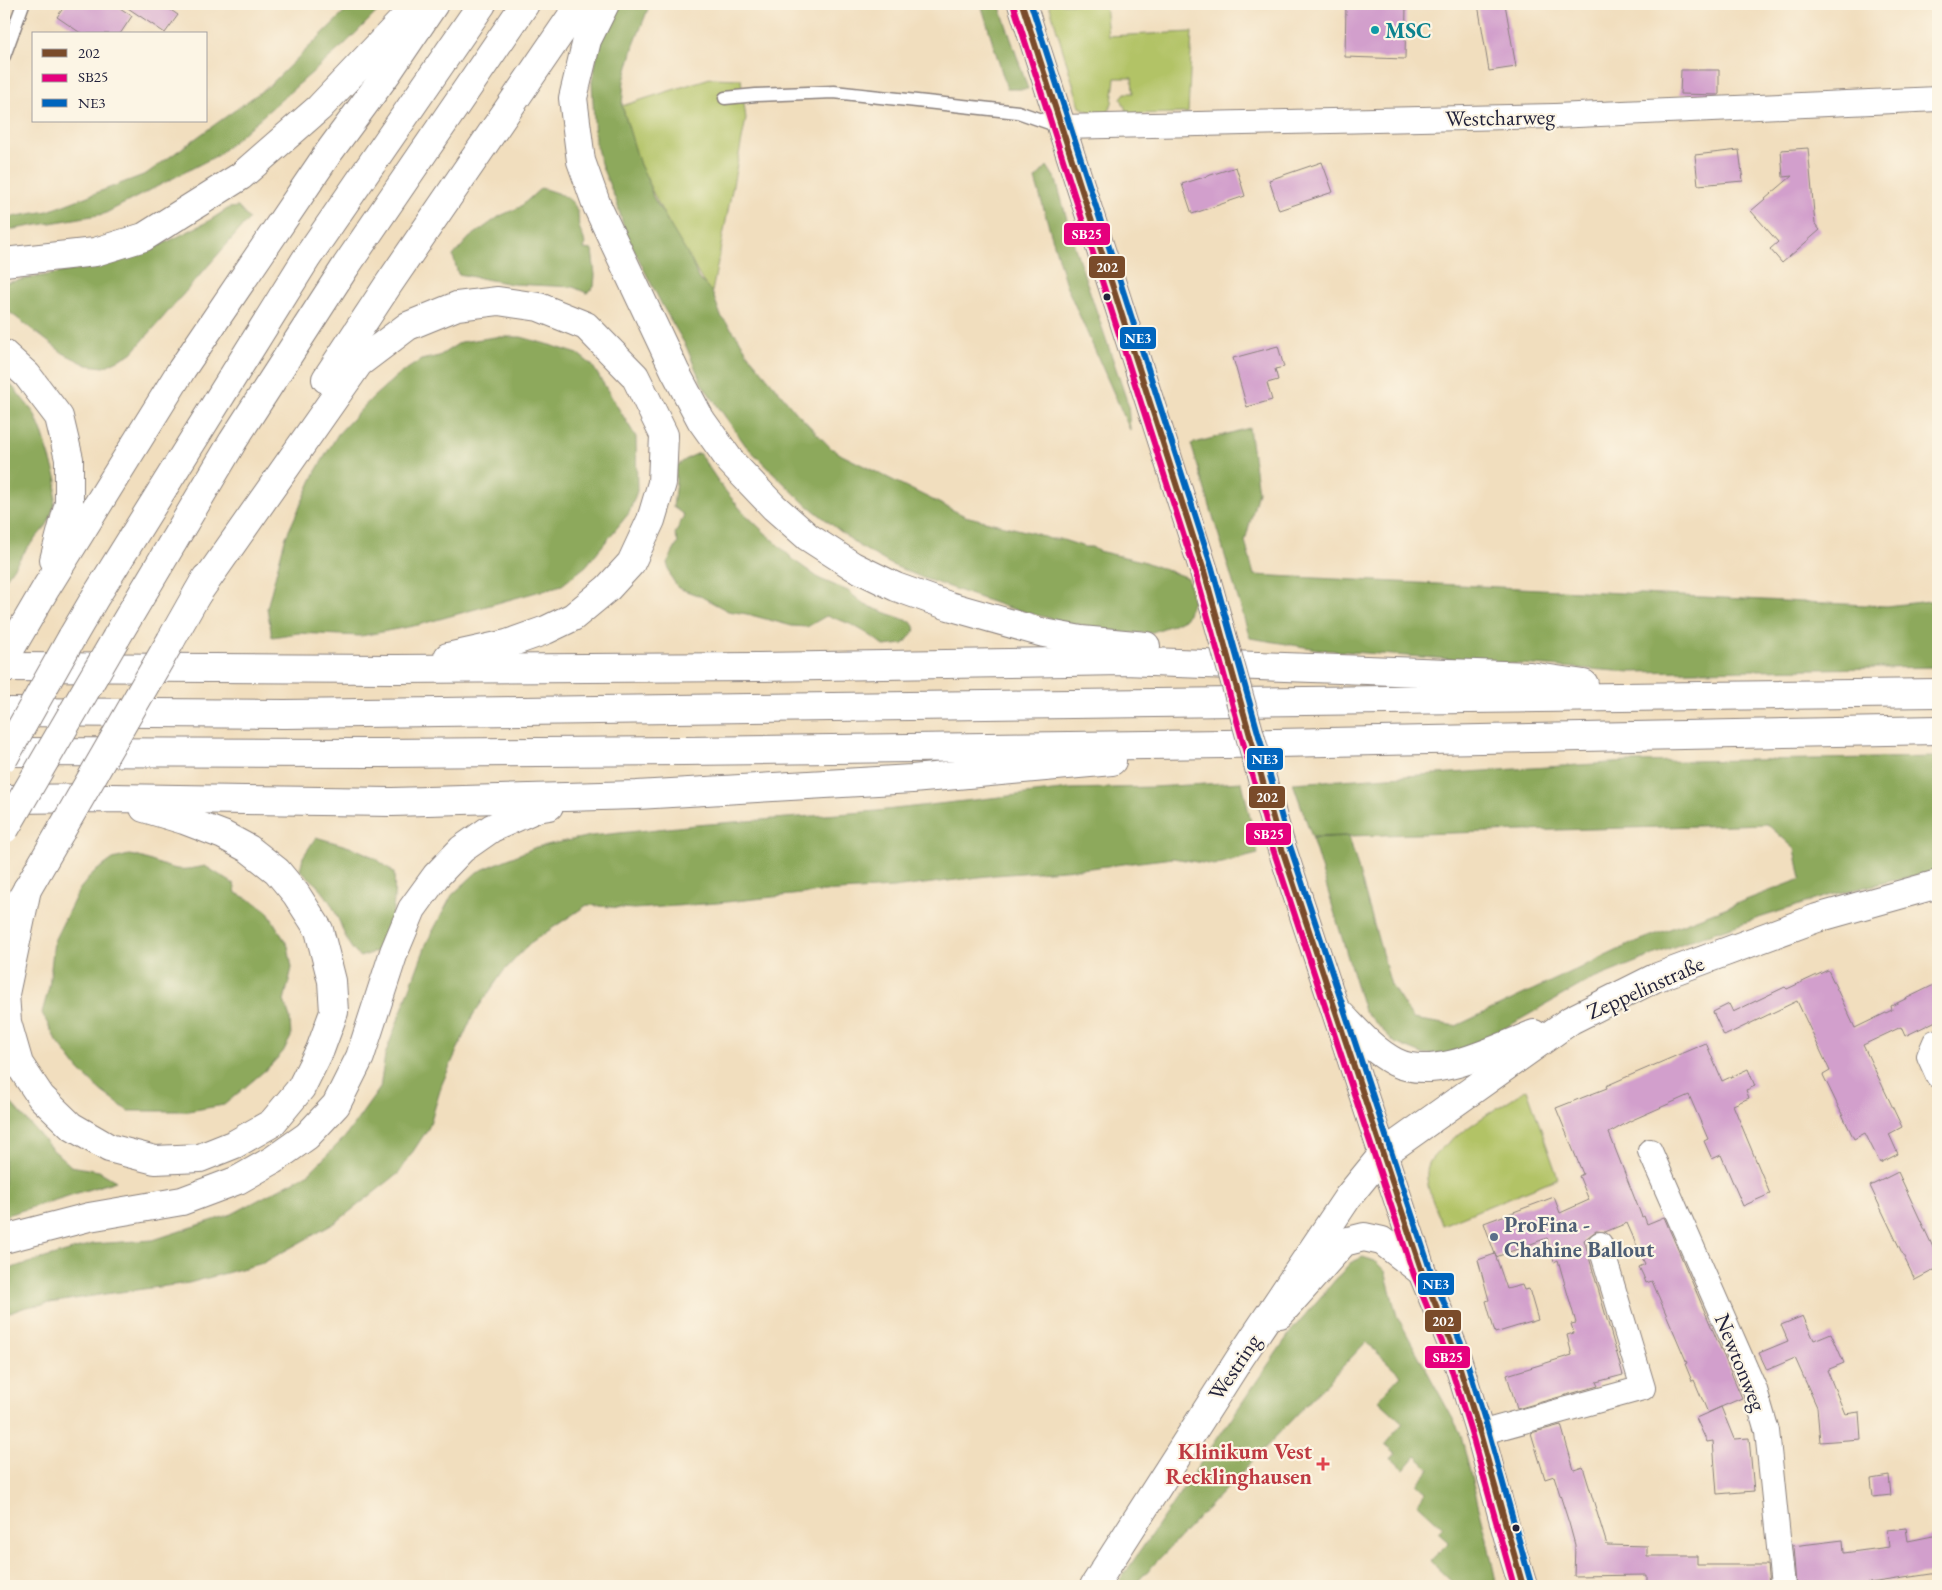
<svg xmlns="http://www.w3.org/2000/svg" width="1942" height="1590" viewBox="0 0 1942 1590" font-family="'EB Garamond',serif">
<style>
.green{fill:#b2c366;stroke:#6a7250}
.forest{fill:#8da95b;stroke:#58664b}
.building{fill:#d29fcc}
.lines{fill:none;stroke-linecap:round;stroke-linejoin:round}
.lane-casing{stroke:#8a807c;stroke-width:15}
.street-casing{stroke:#8a807c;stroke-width:26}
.secondary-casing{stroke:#8a807c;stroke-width:30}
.primary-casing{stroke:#8a807c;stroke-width:30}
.highway-casing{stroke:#8a807c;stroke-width:30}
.lane{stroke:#fff;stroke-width:12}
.street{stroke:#fff;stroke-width:24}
.secondary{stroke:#fff;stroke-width:28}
.primary{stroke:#fff;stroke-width:28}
.highway{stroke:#fff;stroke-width:28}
.primary-bridge-casing{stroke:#8a807c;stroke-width:30;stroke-linecap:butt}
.highway-bridge-casing{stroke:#8a807c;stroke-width:30;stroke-linecap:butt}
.primary-bridge{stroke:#fff;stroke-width:28}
.highway-bridge{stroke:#fff;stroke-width:28}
.bus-1-casing{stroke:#fcf5e5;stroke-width:10}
.bus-2-casing{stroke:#fcf5e5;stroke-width:10}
.bus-3-casing{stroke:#fcf5e5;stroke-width:10}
.bus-1{stroke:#7a4b2a;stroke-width:6}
.bus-2{stroke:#e5007d;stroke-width:6}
.bus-3{stroke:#0065bd;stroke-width:6}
.culture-dot{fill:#0f9aa8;stroke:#fcf5e5;stroke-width:2}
.bus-dot{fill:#22223b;stroke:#fcf5e5;stroke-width:2}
.service-dot{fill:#5c6f8a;stroke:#fcf5e5;stroke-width:2}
.health-dot{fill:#e0444e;stroke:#fcf5e5;stroke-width:2}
.labels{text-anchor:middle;stroke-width:4.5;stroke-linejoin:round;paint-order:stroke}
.culture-label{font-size:22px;font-weight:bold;fill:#0d838f;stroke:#fcf5e5;text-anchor:start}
.street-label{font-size:22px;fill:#22223b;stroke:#fcf5e5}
.service-label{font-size:22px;font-weight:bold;fill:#4e5e75;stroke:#fcf5e5;text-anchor:start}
.health-label{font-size:22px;font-weight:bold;fill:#be3a42;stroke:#fcf5e5;text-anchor:end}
.line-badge{stroke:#fcf5e5;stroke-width:2}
.badge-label{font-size:14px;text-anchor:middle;font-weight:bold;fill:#fff}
</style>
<rect width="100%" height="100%" fill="#fcf5e5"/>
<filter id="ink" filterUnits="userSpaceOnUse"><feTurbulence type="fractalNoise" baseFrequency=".02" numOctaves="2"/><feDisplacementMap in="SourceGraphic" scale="10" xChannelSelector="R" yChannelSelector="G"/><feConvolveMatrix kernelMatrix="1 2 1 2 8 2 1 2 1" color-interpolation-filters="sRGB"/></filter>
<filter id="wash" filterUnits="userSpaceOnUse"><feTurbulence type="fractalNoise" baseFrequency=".0096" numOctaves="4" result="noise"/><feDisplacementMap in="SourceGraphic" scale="20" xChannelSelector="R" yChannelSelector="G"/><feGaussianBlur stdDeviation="1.12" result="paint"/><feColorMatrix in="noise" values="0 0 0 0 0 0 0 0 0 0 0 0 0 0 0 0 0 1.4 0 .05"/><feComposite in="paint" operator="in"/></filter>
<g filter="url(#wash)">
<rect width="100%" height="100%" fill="#f1debe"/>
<g class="green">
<path d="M1049,4h56l3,32 84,-4 -4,81 -57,1 -4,-1 -6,-15 4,-5h8l-1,-15h-17l-3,25 -4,11 -16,-1 -12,-6z"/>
<path d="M710,78l31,1 5,40 -34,173c-12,-11 -15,-22 -23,-35 -19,-30 -35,-60 -49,-92 -8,-18 -11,-39 -18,-59z"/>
<path d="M1527,1089l31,89 -116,47c-6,-18 -19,-40 -14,-59 5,-20 79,-64 99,-77z"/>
</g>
<g class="forest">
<path d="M353,4h32l-39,39 -128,112 -114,59 -96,16 -4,-5v-7l44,-7 98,-37 124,-89z"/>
<path d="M616,4h34l-16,41 -10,36 -2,25 18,59 7,13 6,19 38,63 7,18 14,14 9,24 17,21 10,17 47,57 36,37 11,7 123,61 72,18 13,5h10l25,8h7l6,4 44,10 46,17 5,23 -7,17 -14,7 -22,8h-24l-66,-12 -51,-13 -86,-30 -31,-13 -33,-19 -57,-45 -56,-55 -44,-62 -16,-38 -24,-41 -37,-73 -8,-29 -15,-36 -7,-26 -3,-59 5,-26 10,-33z"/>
<path d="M981,4h18l29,85h-21z"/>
<path d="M1047,166l9,14 19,68 53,156 2,26 -64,-145 -31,-106z"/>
<path d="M541,188c16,5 33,8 37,26 1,4 0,8 1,12 2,9 8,14 5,23l8,1 3,25 -1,12 -7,6 -14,-6 -61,-3 -54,-10 -5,-18 16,-18 31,-22 20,-9z"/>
<path d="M238,207l11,12 -117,134 -28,14 -17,-2 -24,-12 -59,-45v-25l103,-19 60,-22 40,-20 22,-14z"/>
<path d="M495,337h26l32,9 25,8 14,11 44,72 1,54 -8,22 -43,53 -24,19 -144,40 -57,11 -63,-3 -26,4 -5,-29 18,-69 31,-68 22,-37 34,-36 26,-23 23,-15 18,-4 22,-14z"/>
<path d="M4,376l30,37 9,22 14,45 -3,27 -7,18 -19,22 -24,34z"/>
<path d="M1249,428l9,64 -13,49 9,34 632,31 52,-6v67l-307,5 -308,-22 -73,-12 -59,-194z"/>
<path d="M699,453l24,35 20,24 52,49 25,18 28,12 17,14 46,17 5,7 -12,15 -20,2c-18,-15 -36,-25 -58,-30l-19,11 -15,-1 -45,-12 -19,-3 -28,-15 -22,-8 -7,-11 -4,-14 11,-20 -3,-9 9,-19 -11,-8 3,-26 -1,-14 13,-9z"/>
<path d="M1938,757v113l-111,26 -136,44 -105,42 -86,49 -46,23h-32l-27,-11 -31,-32 -52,-173 37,-2 42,149 22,34 43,7 177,-83 168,-64 -6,-30 -28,-25 -455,13 -19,-54 334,-21z"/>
<path d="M1242,782l16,72 -44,11 -41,-7 -83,10 -95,7 -102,13 -73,4 -103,11 -83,6 -47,-4 -57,38 -27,29 -30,43 -31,69 -13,43 -30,46 -64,50 -72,40 -74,20 -84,11 -79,13 -22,8v-45l89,-26 60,-4 79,-26 77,-41 36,-36 35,-49 5,-33 42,-113 25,-47 25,-23 59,-25 55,-11 105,-11 181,-14 193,-22 83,-2z"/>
<path d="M316,837c32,10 52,12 78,36 2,19 -1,69 -19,79 -4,2 -11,3 -15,5 -15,-13 -15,-24 -23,-41 -8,-19 -20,-33 -37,-46l3,-13z"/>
<path d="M129,855c17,2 31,11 48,14 9,1 19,-1 28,-3l29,18 2,9 20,10 11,8 21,35 4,22 -8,33 6,17 1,19 -8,15 -14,15 -45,38 -35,6h-61l-27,-20 -22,-21 -23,-30 -14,-27 7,-26 5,-46 25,-51 14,-17 20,-14z"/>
<path d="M4,1099l7,4 41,46 19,17 28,5 17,10 -112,35z"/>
<path d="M1363,1257l13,5 9,9 12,45 63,116 26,103 11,51h-41l-26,-25 19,-19 -11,-10 5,-5 -26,-24 9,-11 -9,-8 13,-15 -14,-13 -12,14 -13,-12 5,-5 -11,-9 18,-21 -25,-23 23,-25 -35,-33 -227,238 -5,6h-18l176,-256 58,-67z"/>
</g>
<g id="blocks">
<g class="building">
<path d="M66,4h48l18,12 -12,18h-38l-25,-17z"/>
<path d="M122,4h40l16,11 -13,18z"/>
<path d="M1346,4h60l-1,55 -60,-2z"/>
<path d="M1478,4h27l11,63 -27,4z"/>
<path d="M1681,70h38v25l-39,-1z"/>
<path d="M1808,148l7,76 5,6 -38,33 -12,-14 8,-7 -27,-31 41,-35 -9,1 -2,-27z"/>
<path d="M1739,150l4,31 -45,4 -3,-30z"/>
<path d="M1322,162l11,30 -54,18 -10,-30z"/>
<path d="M1236,167l9,29 -53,18 -10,-30z"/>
<path d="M1278,346l6,21 -9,2 3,11 -11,3 5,17 -25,7 -14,-49z"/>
<path d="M1828,970l27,58 37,-18 -1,-4 47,-23v37l-33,16 -4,-9 -38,18 39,82 -13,7 9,20 -18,9 -15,-30 -11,6 -31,-64 7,-4 -33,-70 -73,35 -11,-24 16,-8 4,8 52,-25 2,2z"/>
<path d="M1706,1043l16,38 26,-12 7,17 -9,4 3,8 -16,7 37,89 -27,12 -22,-51 -9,4 -8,-18 4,-2 -19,-44 -59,26 -21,12 33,84 2,-1 3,8 17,-7 78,181 -21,9 13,32 15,-1 5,53 -37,3 -4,-53 -6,1 -11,-24 25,-11 -13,6 -14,-33 -2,1 -7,-17 2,-1 -35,-82 -6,2 -3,-8 -4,-8 6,-3 -18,-41 -22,9 -9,-1 -12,9 39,135 -27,7 2,4 -81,23 -10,-34 65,-20 -5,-20 7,-2 -3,-9 5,-1 -18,-63 -4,2 -7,-24 -51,19 -12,-34 70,-26 6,16 29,-13 -10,-24 4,-2 -27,-66 51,-20 -1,-2 18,-8z"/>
<path d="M1898,1172l40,86v10l-23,12 -45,-94z"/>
<path d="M1495,1254l12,35 15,-4 2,5 5,-1 9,31 -43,13 -9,-32 3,-1 -11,-40z"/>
<path d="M1803,1316l11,24 17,-7 13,30 -17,7 18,44 14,-2 2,27 -41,3 -3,-35 -22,-49 -28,12 -8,-17 29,-12 -7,-16z"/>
<path d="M1561,1425l13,45 9,-3 24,78 40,1v10h50v9h70l2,21 -122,-1v-10l-73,1 1,-31 -6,-22 -15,-47 -9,3 -14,-46z"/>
<path d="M1889,1476l2,19 -18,2 -2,-18z"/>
<path d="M1906,1528l2,13 30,-6v38l-89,13h-53l-3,-40 50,-6 1,13 45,-6 -2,-17z"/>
</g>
</g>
</g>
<g filter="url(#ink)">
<use href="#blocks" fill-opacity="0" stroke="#8a807c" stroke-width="1"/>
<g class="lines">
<defs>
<g id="lane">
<path d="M4,56l19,-52"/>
<path d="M725,98l31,-3 78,-3 184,20 43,15"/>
</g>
<g id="street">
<path d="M1061,127l494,-11 383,-17"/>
<path d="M1938,1041l-3,1 -6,14 9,20"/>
<path d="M1650,1151l105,239 12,41 16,155"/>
<path d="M1480,1433l163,-45 -43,-144"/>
</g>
<g id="secondary">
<path d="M1383,1154l39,118 32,77 26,84 30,111 13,42"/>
<path d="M1280,1314l64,-72 20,-5 18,4 40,31"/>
</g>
<g id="primary">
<path d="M1022,4l182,567"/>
<path d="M1280,843l103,311"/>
<path d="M1338,1012c18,18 35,39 57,50 39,20 102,-14 139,-28"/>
<path d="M1094,1586l146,-228 108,-161 35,-43 188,-134 84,-42 162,-60 121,-34"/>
</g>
<g id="highway">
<path d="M605,4l-18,36 -14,58 8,63 16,45 78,165 26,49 30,42 43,45 34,30 45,29 43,21 53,19 95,27 37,7 65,6"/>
<path d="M4,262l91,-10 49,-15 97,-61 78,-68 98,-103"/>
<path d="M4,354l23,21 32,42 10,42v44l-15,57"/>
<path d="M326,379l62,-94 192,-281"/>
<path d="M197,594l162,-231 49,-37 49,-20 41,-5 41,6 47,19 49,50 29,59 -2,48 -11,37 -20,43 -23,25 -35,29 -27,13 -39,14 -59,13"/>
<path d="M72,637l24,-41 210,-337 176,-255"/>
<path d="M116,638l117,-197 113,-175 179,-262"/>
<path d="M171,640l35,-62"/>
<path d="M4,660l42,-72 136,-219 147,-217 59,-80 46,-68"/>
<path d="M4,667l392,2 363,-2 365,-6 406,15 54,8"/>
<path d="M4,712l281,2 1653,-21"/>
<path d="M4,752l374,1 306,-2 541,-7 713,-14"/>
<path d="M4,799l107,-1 281,4 245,-7 275,-16 200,-18"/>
<path d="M27,889l-22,105 2,28 12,42 22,33 30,29 38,22 46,12 45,-2 35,-14 37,-21 29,-35 19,-38 14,-38 -2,-31 -13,-51 -23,-36 -19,-23 -28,-22 -26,-14 -39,-15 -40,-12"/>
<path d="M18,905l43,-74"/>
<path d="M4,1239l85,-22 93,-16 56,-21 35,-20 34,-24 29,-31 24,-48 34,-105 18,-43 24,-33 26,-27 30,-21 45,-20 12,-2"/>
</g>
</defs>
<use href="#lane" class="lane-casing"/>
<use href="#street" class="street-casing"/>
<use href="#secondary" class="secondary-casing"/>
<use href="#primary" class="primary-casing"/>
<use href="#highway" class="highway-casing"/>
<use href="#lane" class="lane"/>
<use href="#street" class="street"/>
<use href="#secondary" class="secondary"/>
<use href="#primary" class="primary"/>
<use href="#highway" class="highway"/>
<defs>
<path id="primary-bridge" d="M1204,571l76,272"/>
<g id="highway-bridge">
<path d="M4,758l68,-121"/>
<path d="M5,829l111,-191"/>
<path d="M61,831l110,-191"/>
</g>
</defs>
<use href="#primary-bridge" class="primary-bridge-casing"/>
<use href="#highway-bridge" class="highway-bridge-casing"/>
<use href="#primary-bridge" class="primary-bridge"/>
<use href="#highway-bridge" class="highway-bridge"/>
<defs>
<path id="bus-1" d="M1022,4l182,567 76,272 142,429 32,77 26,84 43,153"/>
<path id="bus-2" d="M1014,7l182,567 76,272 142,429 32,77 26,83 42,151"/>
<path id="bus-3" d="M1031,4l181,564 76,272 142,429 32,77 26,84 43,153"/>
</defs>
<use href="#bus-1" class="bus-1-casing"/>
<use href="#bus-2" class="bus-2-casing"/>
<use href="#bus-3" class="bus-3-casing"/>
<use href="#bus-1" class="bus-1"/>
<use href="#bus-2" class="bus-2"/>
<use href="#bus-3" class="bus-3"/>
</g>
</g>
<circle class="culture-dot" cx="1375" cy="30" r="5"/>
<g class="bus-dot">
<circle cx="1107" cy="297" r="4.5"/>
<circle cx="1516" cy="1528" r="4.5"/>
</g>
<circle class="service-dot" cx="1494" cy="1237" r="5"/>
<path class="health-dot" d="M1320.5 1456.5h5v5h5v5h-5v5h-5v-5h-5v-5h5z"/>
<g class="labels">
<g class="culture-label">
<text x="1385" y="38">MSC</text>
</g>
<g class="street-label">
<text transform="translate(1500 117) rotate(-1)" y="8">Westcharweg</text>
<text transform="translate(1645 987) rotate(-24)" y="8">Zeppelinstraße</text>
<text transform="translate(1741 1362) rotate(68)" y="8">Newtonweg</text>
<text transform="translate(1234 1367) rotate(-56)" y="8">Westring</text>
</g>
<g class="service-label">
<text x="1504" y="1232">ProFina -<tspan x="1504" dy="25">Chahine Ballout</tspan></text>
</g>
<g class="health-label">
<text x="1312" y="1459">Klinikum Vest<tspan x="1312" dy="25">Recklinghausen</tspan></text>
</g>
</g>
<g class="line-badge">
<rect x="1063" y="222" width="48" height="24" rx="5" fill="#e5007d"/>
<rect x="1088" y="255" width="38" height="24" rx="5" fill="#7a4b2a"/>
<rect x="1119" y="326" width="38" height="24" rx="5" fill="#0065bd"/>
<rect x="1246" y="747" width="38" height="24" rx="5" fill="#0065bd"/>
<rect x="1248" y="785" width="38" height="24" rx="5" fill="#7a4b2a"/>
<rect x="1245" y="822" width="47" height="24" rx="5" fill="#e5007d"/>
<rect x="1417" y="1272" width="38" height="24" rx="5" fill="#0065bd"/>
<rect x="1424" y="1309" width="38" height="24" rx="5" fill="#7a4b2a"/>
<rect x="1424" y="1345" width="47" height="24" rx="5" fill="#e5007d"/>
</g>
<g class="badge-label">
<text x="1087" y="239">SB25</text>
<text x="1107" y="272">202</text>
<text x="1138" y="343">NE3</text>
<text x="1265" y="764">NE3</text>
<text x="1267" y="802">202</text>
<text x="1269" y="839">SB25</text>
<text x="1436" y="1289">NE3</text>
<text x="1443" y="1326">202</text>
<text x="1448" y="1362">SB25</text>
</g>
<rect width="1942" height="1590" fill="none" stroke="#fcf5e5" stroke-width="20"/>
<rect x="32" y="32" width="175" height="90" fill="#fcf5e5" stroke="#a5a1a1"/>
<rect x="42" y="49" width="25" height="8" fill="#7a4b2a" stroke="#a5a1a1"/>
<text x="78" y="58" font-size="15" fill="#22223b">202</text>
<rect x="42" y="74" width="25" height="8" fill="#e5007d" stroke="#a5a1a1"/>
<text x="78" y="82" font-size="15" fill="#22223b">SB25</text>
<rect x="42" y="99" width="25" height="8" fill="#0065bd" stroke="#a5a1a1"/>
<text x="78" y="108" font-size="15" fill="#22223b">NE3</text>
</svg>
